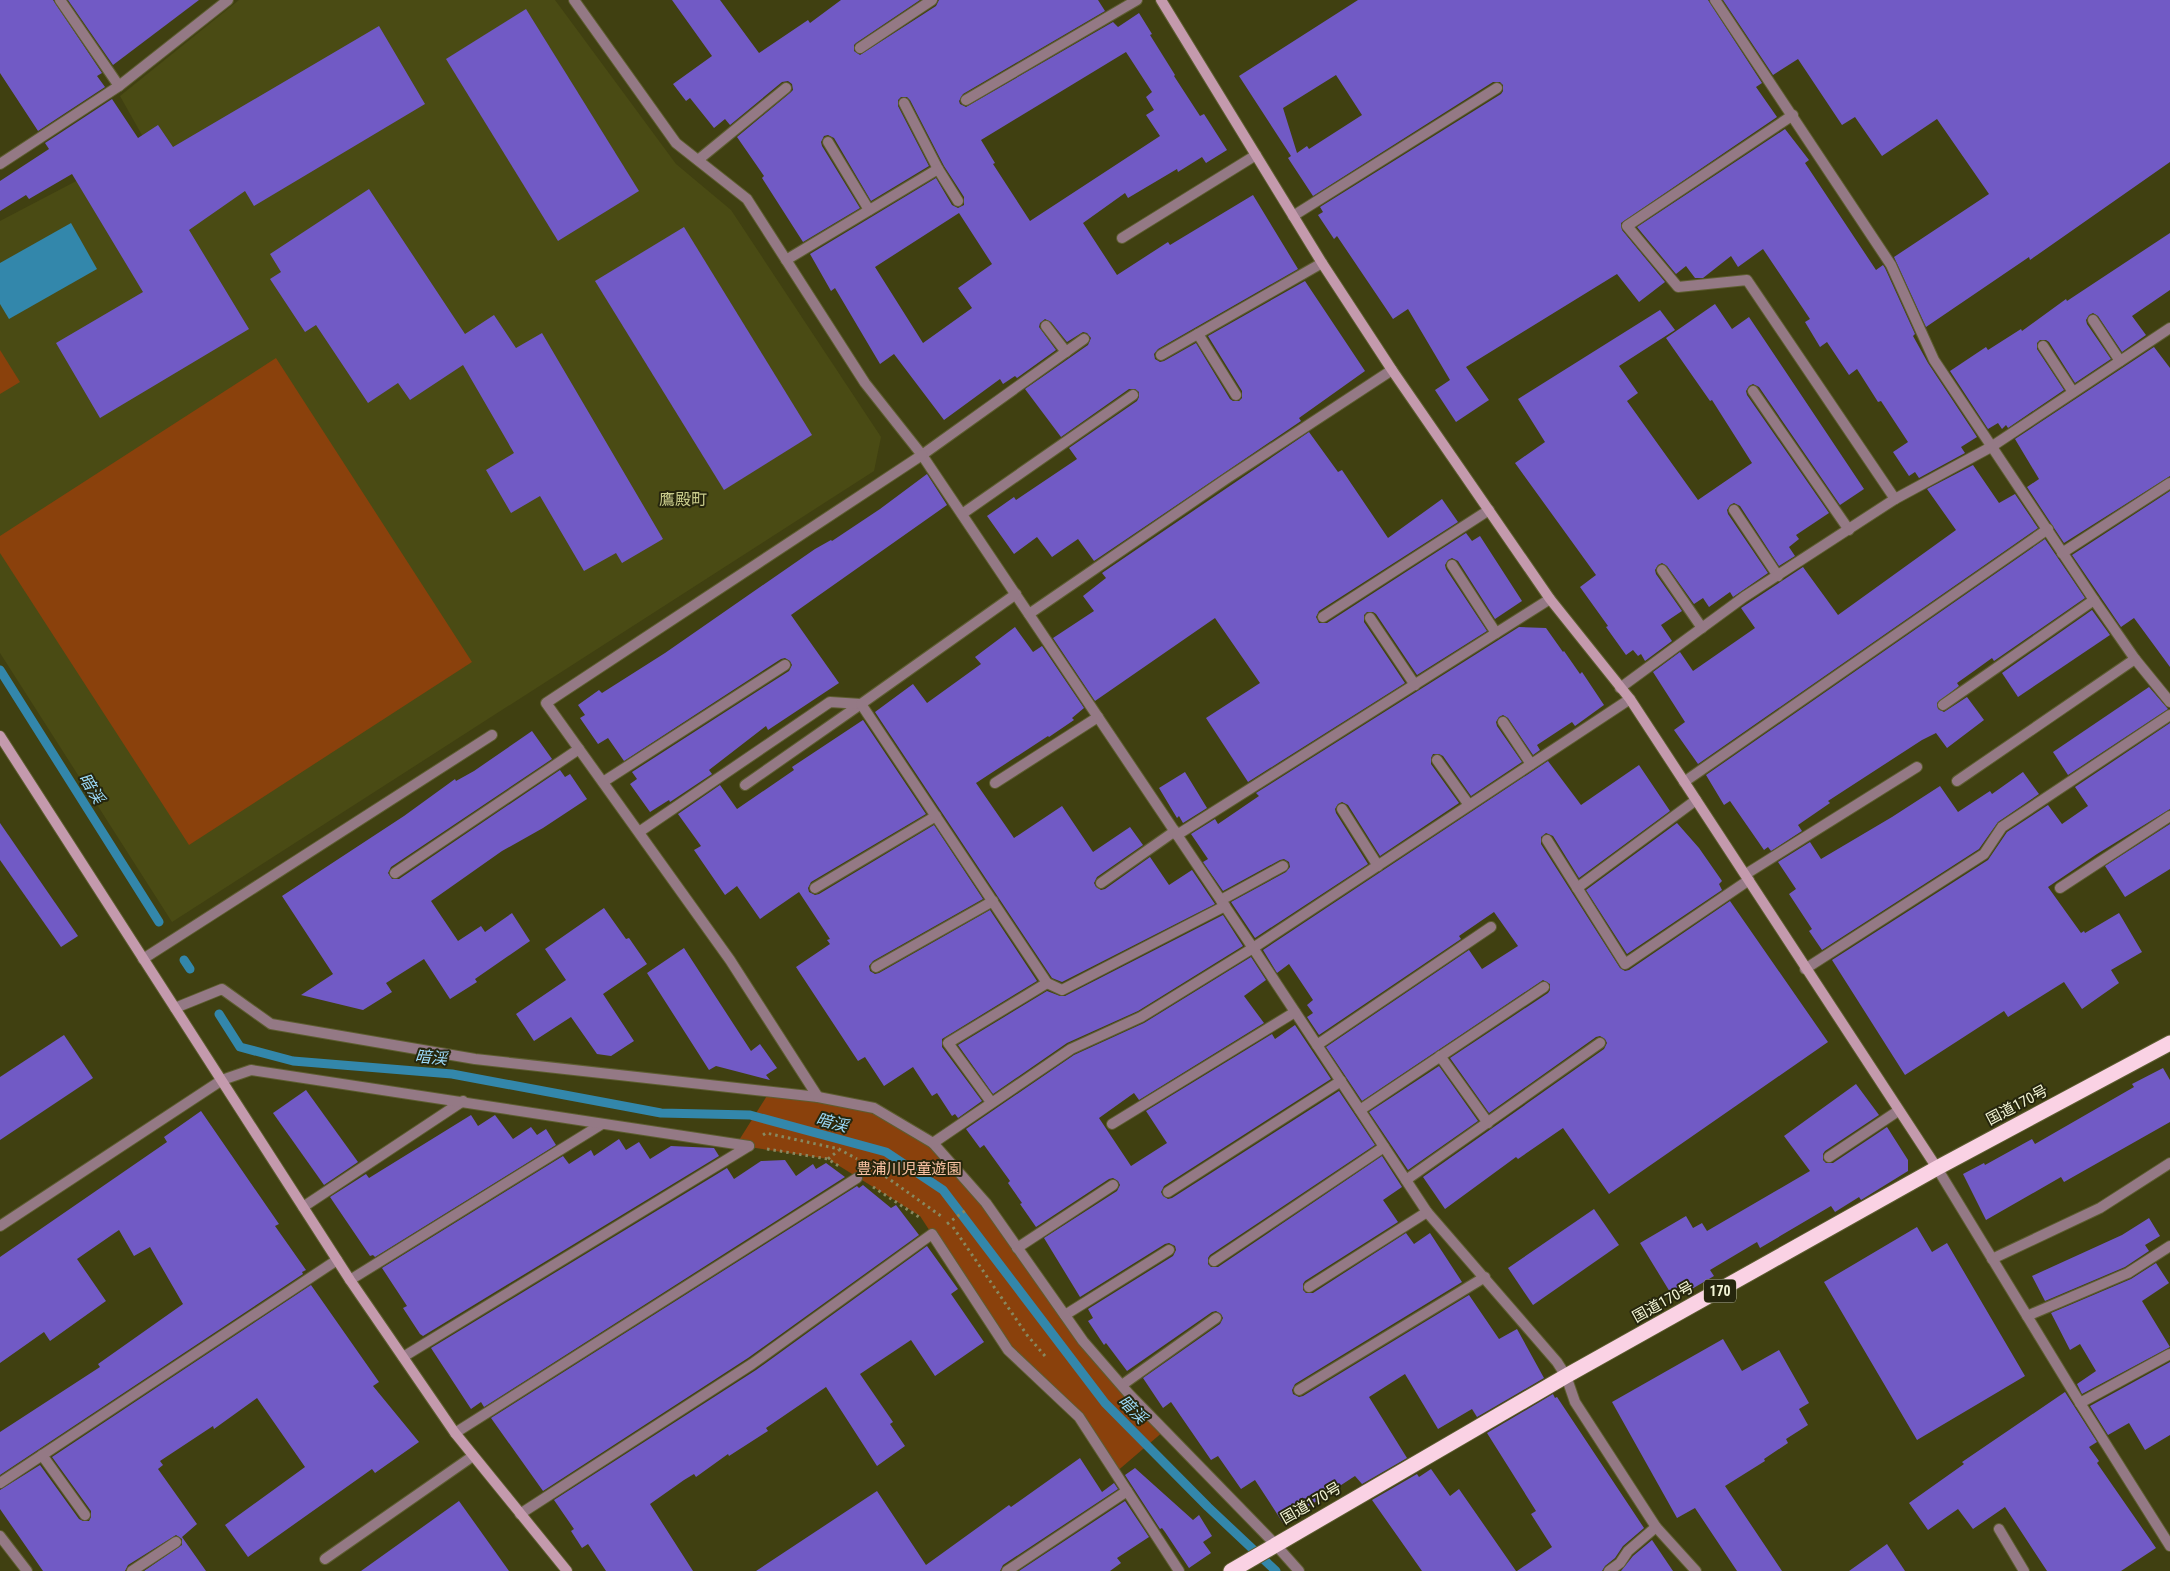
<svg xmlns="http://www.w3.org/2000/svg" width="2170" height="1571" viewBox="0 0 2170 1571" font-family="'Roboto Condensed','Noto Sans JP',sans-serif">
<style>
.built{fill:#4a4b14}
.green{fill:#8a410c}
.water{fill:#3387ab}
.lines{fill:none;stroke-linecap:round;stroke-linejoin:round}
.stream{stroke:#3387ab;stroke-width:9}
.building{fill:#715ac5;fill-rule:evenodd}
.lane-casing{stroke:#5d5d30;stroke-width:12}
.street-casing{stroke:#5d5d30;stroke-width:12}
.secondary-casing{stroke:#5d5d30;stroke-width:12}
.highway-casing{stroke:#5d5d30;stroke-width:17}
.path{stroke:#888960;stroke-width:3;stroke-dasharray:2.5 4;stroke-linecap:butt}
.lane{stroke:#947985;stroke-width:10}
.street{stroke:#947985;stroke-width:10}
.secondary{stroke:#c49aad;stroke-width:10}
.highway{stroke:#fad2e4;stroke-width:15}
.labels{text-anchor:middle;stroke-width:4;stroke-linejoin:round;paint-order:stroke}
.shield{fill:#26260d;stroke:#b6b799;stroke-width:1}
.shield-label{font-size:14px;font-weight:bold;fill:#f3f5d5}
.street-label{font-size:15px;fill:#f3f5d5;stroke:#26260d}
.park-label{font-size:15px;fill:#fbc3a4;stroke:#26260d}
.neighbourhood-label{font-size:16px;fill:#c8ca8b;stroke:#26260d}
.water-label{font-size:16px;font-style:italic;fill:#9ddbfa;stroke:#26260d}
</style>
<rect width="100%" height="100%" fill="#404011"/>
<path class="built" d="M239,0h316l121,164 55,46 150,227 -7,34 -702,451 -172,-269v-432l147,-77 -27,-48z"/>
<g class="green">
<path d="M0,350l20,32 -20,12z"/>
<path d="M276,358l196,304 -283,183 -189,-292v-17z"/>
<path d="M770,1091l99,17 64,35 49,55 98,140 84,93 -49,42 -34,-52 -73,-71 -88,-134 -92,-57 -92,-14z"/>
</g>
<path class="water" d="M71,223l26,46 -88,50 -9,-15v-41z"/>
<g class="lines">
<g class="stream">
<path d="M0,670l159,252"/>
<path d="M184,960l6,9"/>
<path d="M219,1014l21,33 53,14 159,13 209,39 89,2 136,37 57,38 162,213 103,104 68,64"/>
</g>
</g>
<g class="building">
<path d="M0,0h53l49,73 -5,3 8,11 -67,44 -38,-58z"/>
<path d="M68,0h131l-86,65z"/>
<path d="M672,0h48l39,53 49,-33 2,3 31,-23h79l-64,43 -2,2v6l6,4 76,-49 3,-6h159l7,11 -142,83 -4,7 1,3 6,3 147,-85 5,5 21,-14 13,21 -2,1 25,40 -1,1 26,40 4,-2 23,36 -21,13 -4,-6 -24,15 -1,-3 -49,29 -3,-5 -42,30 34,52 51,-33 2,3 83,-50 45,74 -140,80 -4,5 1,5 5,3 4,-1 32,-18 34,56 3,2h6l3,-3v-7l-34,-55 97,-55 60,90 -66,47 2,3 -207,140 -16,-22 -26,18 -15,-20 -23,17 -27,-38 27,-19 2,3 61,-41 -8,-11 68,-47 2,-4v-5l-4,-3h-6l-68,48 -36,-48 63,-44 3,-7 -4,-5 -4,-1 -16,10 -16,-20 -6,-3 -5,4 -1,4 17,23 -39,28 -2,-2 -12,8 -3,-5 -56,41 -50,-66 -14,10 -45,-76 -4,3 -21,-37 126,-76 16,27 6,3 6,-3v-8l-20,-31 -34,-66 -3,-3h-6l-3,3v6l31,60 -58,35 -37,-63 -6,-3 -4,1 -3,6 1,4 38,62 -57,34 -41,-64 2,-2 -27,-39 53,-44 3,-3 -1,-6 -4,-3 -6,1 -52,43 -5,-6 -11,9 -24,-30 -4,3 -13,-17 39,-28zM1126,52l26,40 -6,5 8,13 -8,5 14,21 -130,85 -37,-57 2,-1 -14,-23zM959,213l33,51 -34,24 14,20 -49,35 -48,-76z"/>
<path d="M1358,0h350l54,83 -6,4 21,30 -156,106 1,7 43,52 -26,20 -22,-28 -151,93 23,33 -33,22 -21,-32 15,-10 -42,-71 -15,10 -56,-83 -3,3 -16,-24 5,-3 -3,-5 181,-113 2,-3v-6l-3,-3h-7l-180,114 -25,-38 3,-2 -52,-80zM1336,75l26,40 -53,34 -2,-3 -10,7 -14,-45z"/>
<path d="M1723,0h447v162l-140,98 -1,-3 -103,70 -32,-70 95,-63 -52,-75 -55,37 -27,-39 -13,8 -44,-66 -25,16z"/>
<path d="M526,9l113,182 -81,50 -112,-182z"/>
<path d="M379,26l46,78 -171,102 -9,-15 -56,39 60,99 -149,89 -44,-75 87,-51 -71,-118 -43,25 -3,-4 -26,16v-30l49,-32 -4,-6 67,-44 26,39 20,-13 15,22z"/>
<path d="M1785,129l24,31 -4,3 71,107 7,-5 2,3 30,66 -2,2 15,27 49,74 -16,10 4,6 -46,25 -4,-6 -6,4 -16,-24 15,-10 -27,-41 -3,1 -21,-33 -8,6 -22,-33 -7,5 -15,-25 5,-3 -47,-70 -25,18 -7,-11 -28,22h-8l-9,-12 -10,8 -39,-47z"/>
<path d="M369,189l96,145 29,-19 22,33 26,-15 121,206 -41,24 -6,-10 -32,18 -44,-75 -29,17 -25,-43 28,-17 -51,-88 -53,35 -12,-17 -30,20 -52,-78 -11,7 -35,-53 11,-7 -11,-18z"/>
<path d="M684,227l128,208 -88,55 -129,-209z"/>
<path d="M2170,233v57l-38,26 14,19 -24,17 -24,-36 -5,-3 -4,2 -3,5 1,4 24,35 -36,24 -26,-41 -3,-2h-6l-3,3v6l27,41 -56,38 -2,-3 -4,4 -4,-6 -10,6 -38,-58 36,-24 2,3 33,-21 1,2 44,-32 1,2z"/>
<path d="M1715,304l17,25 17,-12 115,172 -24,16 -81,-118 -6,-3 -4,2 -3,5 1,4 82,118 -33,22 3,4 -10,8 6,9 -16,10 -39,-60 -6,-3 -4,2 -3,5 1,4 40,59 -35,24 -3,-5 -21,15 -6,-9 -9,6 -27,-38 -5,-3 -4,2 -3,5 1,4 26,37 -21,14 11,16 -27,20 -4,-7 -3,2 -5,-6 -7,5 -20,-28 2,-1 -28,-39 16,-12 -81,-112 30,-21 -27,-43 142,-89 15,20 -56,36 19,27 -11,8 71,99 54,-37 -40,-63 -2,1 -44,-63z"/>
<path d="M2154,347l16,21v108l-106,67 -37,-56 12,-8 -24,-40z"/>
<path d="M1309,432l29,40 4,-2 46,68 54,-39 16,23 -139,89 -3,6 3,6h8l139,-90 6,8 8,-5 42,65 -27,18 -37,-58 -6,-3 -4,2 -3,5 1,4 41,62 -70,44 -41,-61 -3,-2h-6l-3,3v7l41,61 -157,99 -42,-64 54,-35 -45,-65 -120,83 -42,-63 41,-27 -11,-15 23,-18 -4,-5z"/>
<path d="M1973,465l26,38 16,-9 23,34 -340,236 -24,-34 11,-8 -32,-50 27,-20 13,19 62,-43 -14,-20 62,-41 35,48 118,-85 -29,-41z"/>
<path d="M927,474l20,31 -156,110 48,68 -71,47 -2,-4 -57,44 3,4 -42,28 -1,-2 -19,12 -20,-28 7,-5 -5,-7 157,-101 3,-6 -2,-4 -5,-3 -4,1 -157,102 -16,-23 -10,6 -18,-26 5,-3 -7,-10 21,-15 3,3 63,-40 150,-104 16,-9 1,1 48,-32z"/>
<path d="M2170,491v176l-36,-49 -13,9 -49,-72z"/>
<path d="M2045,539l40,59 -91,63 -2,-3 -18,13 -17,12 2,3 -22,17 1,6 6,3 23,-15 17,23 -37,28 -11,-15 -14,7 -94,61 2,2 -32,22 4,6 -31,20 -3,-4 -4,3 -34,-49 -6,4 -18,-30z"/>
<path d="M2092,610l18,25 -92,62 -16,-24z"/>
<path d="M1015,627l18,25 9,-6 42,62 -12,10 2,2 -25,17 -1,-1 -72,47 38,55 48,-32 31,46 37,-25 13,18 -46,32 -3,6 2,4 5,3 4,-1 45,-32 19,28 23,-15 23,34 -153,78 -10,-4 -177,-266 38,-28 14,19 54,-39 -6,-7z"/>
<path d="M1519,627l27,1 17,24 1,-1 16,23 2,-2 22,33 -29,21 -3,-4 -35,23 3,5 -7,5 -25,-37 -5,-3 -4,2 -3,5 1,4 25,36 -51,34 -28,-40 -4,-2h-6l-2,4v6l28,39 -79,53 -32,-51 -6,-3 -4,2 -3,5 1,4 32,51 -113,74 -24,-36 55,-30 4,-5 -1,-5 -5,-3 -4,1 -57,31 -20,-29 5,-3 -17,-25 24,-15 3,5 41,-28 -3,-3z"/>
<path d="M2149,687l19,22 -100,66 -15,-23z"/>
<path d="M863,720l63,94 -115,68 -3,6 1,4 6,3 4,-1 115,-69 49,74 -110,62 -4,5 1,5 5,3 4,-1 111,-63 47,71 -95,58v8l40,54 -24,17 -3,-4 -3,2 -15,-23 -5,3 -19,-29 -29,19 -19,-29 -7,4 -62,-94 34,-23 -3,-4 3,-1 -31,-47 -39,27 -23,-33 -12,9 -31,-45 7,-4 -23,-32 42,-29 17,24 57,-39 -2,-3z"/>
<path d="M2170,723v86l-73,45 -49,33 33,46 3,-2 1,2 34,-20 23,39 -31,18 8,13 -37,26 -18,-27 -56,35 -4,-6 -99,64 -73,-115 156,-100 19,-28 41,-27 14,19 26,-18 -13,-19z"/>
<path d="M532,731l20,28 -161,108 -3,6 4,6h7l161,-109 5,7 5,-3 17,25 -44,29 -41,23 -71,50 27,40 23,-15 4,6 27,-19 18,28 -55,38 2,3 -27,17 -26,-40 -38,24 6,9 -29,18 -62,-15 32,-21 -51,-78 122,-80 51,-37 1,2 18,-10z"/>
<path d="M1548,761l33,44 58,-40 31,46 -91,67 -26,-42 -7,-3 -5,4v7l79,124 5,3 4,-1 101,-69 98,141 -219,152 -46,-66 -45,31 -2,-2 -71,52 -22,-32 181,-128 3,-6 -2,-4 -5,-3 -4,1 -107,76 -39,-55 98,-65 2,-3v-6l-7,-4 -181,121 -36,-54 143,-97 13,19 36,-23 -24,-34 -35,24 2,3 -142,96 -12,-18 6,-4 -6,-8 6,-5 -24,-36 -12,9 -14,-23z"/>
<path d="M1185,772l22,36 -24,15 -4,-7 -2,2 -18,-30z"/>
<path d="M2023,772l16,22 -41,28 -19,27 -157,101 -13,-19 3,-2 -23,-35 7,-5 -18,-27 32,-20 11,17 71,-42 48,-31 18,26 32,-21 2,3z"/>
<path d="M0,823l78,113 -17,11 -61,-87z"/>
<path d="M1677,823l22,25 23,33 -3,3 3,6 -95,64 -41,-64z"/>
<path d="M2170,824v45l-45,28 -20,-31z"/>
<path d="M604,908l22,31 3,-1 18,26 -44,30 31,47 -23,15 -14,-2 -26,-37 -37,24 -18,-27 50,-34 -21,-31z"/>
<path d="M1223,915l20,31 -105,65 -71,32 -74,51 -35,-49 89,-54 13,5h5z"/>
<path d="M684,948l67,103 9,-7 17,24 -11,7 4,5 -54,-14 -7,4 -62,-97z"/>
<path d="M1251,957l15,23 -22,16 20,27 -125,77 -5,-7 -35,25 32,48 36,-23 -21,-32 126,-77 3,5 20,-14 36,54 -167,107 -3,6 2,4 5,3 4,-1 167,-107 36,54 -165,110 -2,3v6l3,3h7l164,-111 20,31 -19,13 15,22 -93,59 -2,3v6l3,3h7l93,-60 8,11 16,-11 32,49 -167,102 -3,6 1,4 6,3 4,-1 166,-101 30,44 18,-10 27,49 -67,39 -5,-8 -34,20 -33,-55 -36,23 38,61 -45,26 -7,-8 -72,47 -28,-43 -14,9 -23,-33 -7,4 -40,-58 -8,6 -20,-30 77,-54 3,-6 -2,-4 -5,-3 -4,1 -85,59 -21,-28 -2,2 -16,-24 5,-3 -5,-9 85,-53 3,-6 -1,-4 -6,-3 -4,1 -85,53 -36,-59 73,-47 3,-6 -2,-4 -5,-3 -4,1 -73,48 -16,-23 2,-1 -14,-20 2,-2 -26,-36 -4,3 -14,-19 108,-74 70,-32z"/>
<path d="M64,1035l29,43 -93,62v-63z"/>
<path d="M1439,1066l39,55 -70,49 -39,-58z"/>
<path d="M2163,1068l7,12v42l-106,60 -3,-5 -75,43 -23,-46 21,-11 1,2 47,-26 3,5 99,-57 -2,-3z"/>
<path d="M1856,1084l23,31 -54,36 -2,3v6l3,3h7l54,-36 21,33v11l-47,29 -2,-3 -24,15 -4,-6 -71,42 -3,-6 -47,28 4,6 -29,17 -4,-8 -11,7 -30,-49 46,-27 7,12 9,-5 5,8 103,-60 -26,-35z"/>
<path d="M306,1090l52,72 -34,23 -51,-72z"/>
<path d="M201,1111l78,113 -4,2 31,44 -4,2 1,2 -303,201v-43l100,-65 -2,-3 85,-60 -33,-57 -16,9 -15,-26 -42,29 29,42 -56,40 -6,-9 -44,31v-106l167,-115 -3,-5z"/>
<path d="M471,1115l7,11 17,-11 18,24 18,-12 6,8 9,-6 10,16 -181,112 -2,-2 -3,1 -40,-59 36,-23 3,4z"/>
<path d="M619,1139l7,11 13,-8 11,17 21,-13 43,2 5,8 -296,180 -3,-2 -17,-26 4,-2 -25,-38 181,-112 6,8 22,-14 3,6z"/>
<path d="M785,1160l11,16 17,-12 3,5 10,-6 19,14 -361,230 -3,-5 -10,7 -40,-61 296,-180 7,11 27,-18z"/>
<path d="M863,1185l28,23 5,-3 23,30 -171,123 -205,133 -52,-73 366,-232 2,2z"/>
<path d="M1594,1209l25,36 -86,60 -25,-37z"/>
<path d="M2149,1218l11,18 -15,9 4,6 -24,16 -80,34 -13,-25 90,-41z"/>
<path d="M1917,1227l15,25 15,-9 78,133 -108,64 -93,-158z"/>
<path d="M927,1246l31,43 -7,5 33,48 -49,34 -24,-36 -51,34 33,48 -3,2 15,22 -28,20 -51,-79 -60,41 2,3 -39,25 -1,-2 -32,23 -2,-3 -10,6 -34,24 43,67h-87l-18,-27 -6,4 -11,-17 3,-2 -20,-29 202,-130z"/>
<path d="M2156,1263l13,20 -27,18 28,46 -88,47 -5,-10 19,-13 -16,-27 -10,6 -19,-37 80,-34z"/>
<path d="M311,1285l68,97 -6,4 46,56 -44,31 -3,-4 -124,88 -23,-32 80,-58 -48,-69 -43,31 -1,-3 -53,35 3,4 -5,4 39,55 -15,13 24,34h-62l38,-26v-6l-6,-4 -48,30 -3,6h-82l-43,-62v-19l40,-25 39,54 4,2h6l2,-4v-6l-39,-54z"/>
<path d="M1723,1339l19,32 37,-21 30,53 -10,6 9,16 -22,14 2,4 -24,16 1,2 -40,25 57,85h-45l-42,-63 -18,10 -65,-116z"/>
<path d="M2170,1362v73l-25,15 -16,-27 -21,12 -18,-29z"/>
<path d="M2065,1392l32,50 -8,5 10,14 -2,2 59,85 -35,23h-74l-42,-64 -32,22 -15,-20 -30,21 -19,-27 55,-39 -2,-2z"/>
<path d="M1553,1394l2,4 2,-1 87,131 -21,18 -8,12 -10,8 -3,5h-85l35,-24 -21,-33 5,-3 -49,-78z"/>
<path d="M1080,1458l22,34 12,-9 4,6 -115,76 -3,6h-244l121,-80 49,74 83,-60 2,2z"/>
<path d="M1135,1468l58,52 6,-5 13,21 -9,6 8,11 -22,15 -24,-36 -3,-4 -2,1 -35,-54z"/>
<path d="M1431,1469l19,27 9,-7 57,82h-94l-50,-71 45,-26 2,3z"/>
<path d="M459,1501l50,70h-148z"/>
<path d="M1125,1501l24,36 -32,21 4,5 -11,8h-91z"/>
<path d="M1652,1540l21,31h-52l12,-15z"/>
<path d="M1887,1544l18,27h-56z"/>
</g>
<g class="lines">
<defs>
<g id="lane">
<path d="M966,100l171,-100"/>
<path d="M904,103l34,66 20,32"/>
<path d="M828,142l41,68"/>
<path d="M698,160l88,-72"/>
<path d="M1293,216l204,-128"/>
<path d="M1122,238l134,-83"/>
<path d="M786,260l152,-91"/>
<path d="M2093,320l27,41"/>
<path d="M1046,326l20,26"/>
<path d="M1198,334l38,61"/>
<path d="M2043,346l30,46"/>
<path d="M1161,355l161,-92"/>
<path d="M1753,391l96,139"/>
<path d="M922,455l162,-116"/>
<path d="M1734,510l44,66"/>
<path d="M962,514l171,-119"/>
<path d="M1452,565l44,68"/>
<path d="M1662,570l40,58"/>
<path d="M1323,617l166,-107"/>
<path d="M1370,618l45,67"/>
<path d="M1943,705l151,-105"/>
<path d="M1503,722l28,42"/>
<path d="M1437,760l32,45"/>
<path d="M603,782l182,-117"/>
<path d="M995,783l103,-66"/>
<path d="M745,785l116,-81"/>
<path d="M1342,809l36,57"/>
<path d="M639,832l191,-130 31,2"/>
<path d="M1547,840l78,124 124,-84"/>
<path d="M395,873l184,-124"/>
<path d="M1101,883l74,-52"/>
<path d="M815,888l121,-72"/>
<path d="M1577,888l119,-88"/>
<path d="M2060,888l110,-72"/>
<path d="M1221,900l62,-34"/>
<path d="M143,959l349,-224"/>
<path d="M876,967l117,-66"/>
<path d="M1829,1157l69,-46"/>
<path d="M303,1207l160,-106"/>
<path d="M1017,1248l96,-63"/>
<path d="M1992,1259l108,-51 70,-45"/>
<path d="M350,1280l252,-156"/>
<path d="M1309,1287l118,-75"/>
<path d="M1065,1315l104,-65"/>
<path d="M2027,1316l101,-43 42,-27"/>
<path d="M403,1357l346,-211"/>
<path d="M1122,1385l94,-67"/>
<path d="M455,1433l402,-255"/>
<path d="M42,1455l43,60"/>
<path d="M520,1514l232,-150 180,-130 76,116 71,67 100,154"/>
<path d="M1999,1529l25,42"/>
<path d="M325,1559l148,-103"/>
<path d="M132,1571l44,-29"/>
<path d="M1007,1571l120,-80"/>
<path d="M1609,1571l11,-8 8,-12 28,-24"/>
</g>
<g id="street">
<path d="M60,0l59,86"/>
<path d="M574,0l102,143 71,56 118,184 57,72 331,493 174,264 130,150 9,14 9,26 81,125 40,44"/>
<path d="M1715,0l176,265 43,95 160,240 41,59 35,43"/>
<path d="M860,48l72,-48"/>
<path d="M1793,115l-166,111 51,61 69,-7 148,219"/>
<path d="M0,164l119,-78 109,-86"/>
<path d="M2062,553l108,-70"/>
<path d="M1016,594l-155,110 186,279 15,7 163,-84"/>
<path d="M1029,614l197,-135 166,-109"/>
<path d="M1620,688l124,-91 151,-98 96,-52 179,-119"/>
<path d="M1957,781l178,-122"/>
<path d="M1684,782l364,-253"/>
<path d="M1177,835l373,-236"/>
<path d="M1746,874l171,-107"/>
<path d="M1805,969l179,-115 18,-27 168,-112"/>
<path d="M175,1008l47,-19 49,35 204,35 343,38 56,11 59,35 53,60 97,138 46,53 146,150 24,27"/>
<path d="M1317,1045l174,-118"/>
<path d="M1440,1056l48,67"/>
<path d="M818,1097l-88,-137 -184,-257 376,-248"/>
<path d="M991,1102l-43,-59 99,-60"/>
<path d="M1360,1110l184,-123"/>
<path d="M1112,1124l183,-112"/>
<path d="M933,1143l138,-94 70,-32 112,-69 377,-249"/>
<path d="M1937,1168l143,235 90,143"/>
<path d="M1406,1180l194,-137"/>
<path d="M1168,1192l173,-111"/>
<path d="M0,1226l222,-146 29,-10 498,76"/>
<path d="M1214,1261l170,-114"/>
<path d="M1299,1390l186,-113"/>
<path d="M2080,1403l90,-49"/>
<path d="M0,1483l337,-223"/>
<path d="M0,1536l27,35"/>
</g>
<g id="secondary">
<path d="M1161,0l161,263 70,107 158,229 80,100 307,469"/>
<path d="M0,736l350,544 105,153 112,138"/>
</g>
<path id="highway" d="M1231,1571l335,-195 371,-208 233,-125"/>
</defs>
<use href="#lane" class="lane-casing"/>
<use href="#street" class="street-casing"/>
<use href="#secondary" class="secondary-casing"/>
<use href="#highway" class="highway-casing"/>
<g class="path">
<path d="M763,1135l3,-2 73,16 18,10"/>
<path d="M767,1149l61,10 12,8"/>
<path d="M828,1159l11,-9"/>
<path d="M875,1169l66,47"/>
<path d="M873,1187l49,32"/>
<path d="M947,1224l19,-14"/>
<path d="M953,1227l74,108 18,21"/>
</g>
<use href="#lane" class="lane"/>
<use href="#street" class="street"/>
<use href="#secondary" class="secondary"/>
<use href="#highway" class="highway"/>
</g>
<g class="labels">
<rect class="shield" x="1704" y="1279.5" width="32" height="23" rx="4"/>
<g class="shield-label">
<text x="1720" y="1296">170</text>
</g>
<g class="street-label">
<text transform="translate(2017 1105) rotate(-28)" y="5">国道170号</text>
<text transform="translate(1663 1302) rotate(-29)" y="5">国道170号</text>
<text transform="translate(1311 1503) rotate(-30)" y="5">国道170号</text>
</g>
<g class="park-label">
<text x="909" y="1174">豊浦川児童遊園</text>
</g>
<g class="neighbourhood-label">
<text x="683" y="505">鷹殿町</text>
</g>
<g class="water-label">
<text transform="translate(92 788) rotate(58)" y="6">暗渓</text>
<text transform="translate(431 1057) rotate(5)" y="6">暗渓</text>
<text transform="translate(832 1122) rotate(15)" y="6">暗渓</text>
<text transform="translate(1133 1409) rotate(45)" y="6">暗渓</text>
</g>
</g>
</svg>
